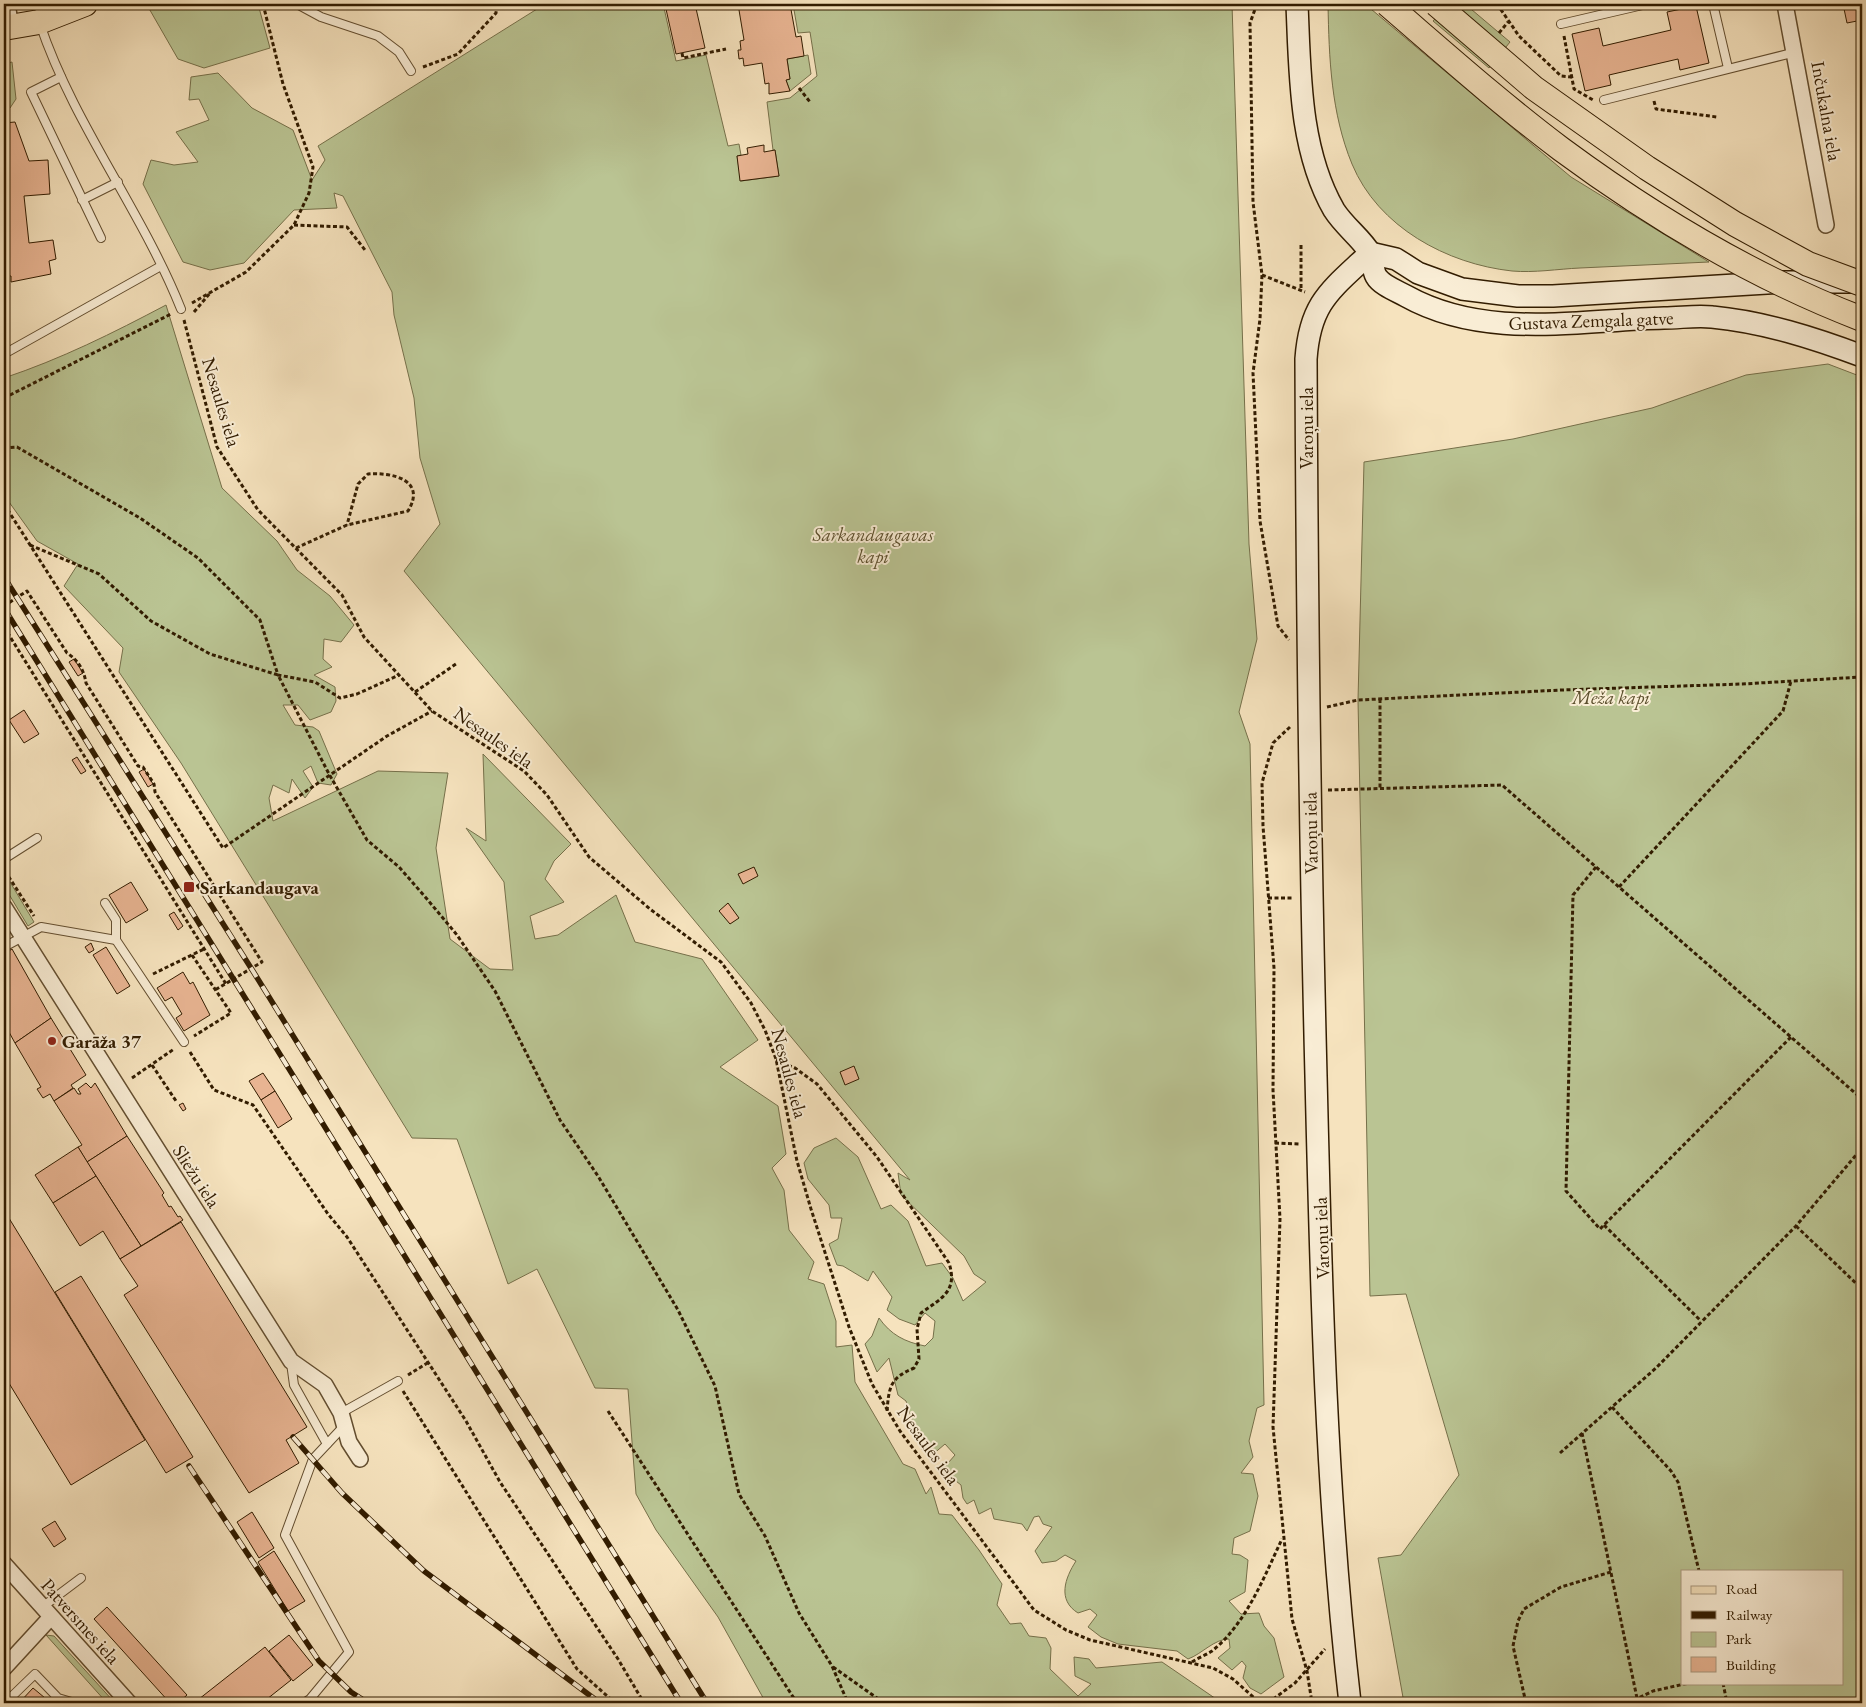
<svg xmlns="http://www.w3.org/2000/svg" width="1866" height="1707" viewBox="0 0 1866 1707" font-family="'EB Garamond',serif">
<style>
.green{fill:#bac493;stroke:#76704a;fill-rule:evenodd}
.building{fill:#e8b492;stroke:#321c00}
.lines{fill:none;stroke-linecap:round;stroke-linejoin:round}
.lane-casing{stroke:#634e30;stroke-width:10}
.street-casing{stroke:#634e30;stroke-width:18}
.secondary-casing{stroke:#321c00;stroke-width:24}
.primary-casing{stroke:#321c00;stroke-width:26}
.path{stroke:#321c00;stroke-width:3;stroke-dasharray:4 2.5;stroke-linecap:butt}
.lane{stroke:#f9edd5;stroke-width:8}
.street{stroke:#f9edd5;stroke-width:15}
.secondary{stroke:#f9edd5;stroke-width:21}
.primary{stroke:#f6e3be;stroke-width:24}
.rail-casing{stroke:#321c00;stroke-width:5.5}
.rail{stroke:#f9edd5;stroke-width:4;stroke-dasharray:11;stroke-linecap:butt}
.primary-bridge-casing{stroke:#321c00;stroke-width:26;stroke-linecap:butt}
.primary-bridge{stroke:#f6e3be;stroke-width:24}
.poi-dot{fill:#8f2418;stroke:#f9edd5;stroke-width:2}
.labels{text-anchor:middle;stroke-width:4;stroke-linejoin:round;paint-order:stroke}
.street-label{font-size:19px;fill:#321c00;stroke:#f9edd5}
.park-label{font-size:19px;font-style:italic;fill:#5b4e2c;stroke:#f9edd5}
.poi-label{font-size:19px;font-weight:bold;fill:#321c00;stroke:#f9edd5;text-anchor:start}
</style>
<rect width="100%" height="100%" fill="#f6e3be"/>
<filter id="stains"><feTurbulence type="fractalNoise" baseFrequency=".004" numOctaves="4"/><feColorMatrix values="0 0 0 0 .2 0 0 0 0 .09 0 0 0 0 .02 0 0 0 .5 -.17"/></filter>
<radialGradient id="worn" r=".72"><stop offset=".6" stop-color="#630" stop-opacity="0"/><stop offset="1" stop-color="#630" stop-opacity=".3"/></radialGradient>
<g class="green">
<path d="M150,4h108l12,44 -66,20 -26,-9 -31,-54z"/>
<path d="M545,4h130l-11,4 12,53 30,-6 22,91 11,-2 2,11 -4,1 4,25 38,-5 -4,-26h-2l-6,-48 23,-4 27,-22 -7,-44 -12,1 -5,-29h439l17,540 8,95 -18,73 11,32 14,661 -7,3 -8,33 4,16 -12,16 12,1 5,22 -8,35 -16,7 -2,16 8,1 8,5 -3,32 -16,9 12,13 18,-1 5,13 10,12 10,39 -23,17 -11,-6 -7,-10 3,-12 -4,-5 -10,9 -14,-12 12,-10 -1,-9c-15,0 -27,15 -41,20l-11,-8 -59,-7 -17,-7 -13,-10 9,-12 -7,-6 -12,4c-21,-13 -13,-35 -2,-52l-11,-6 -9,6 -14,2 -7,-12 17,-24 -9,-3 -4,-8 -5,1 -7,14 -5,-7 -28,-5 -3,-11 -12,6 -5,-14 -7,4 -4,-6 -2,-13 -19,-15 13,-15 -10,-11 -14,12 -9,-6 -16,-49 -8,-6 -9,-37 -12,14 -12,-28 7,-8 7,-18c12,17 26,24 46,28l8,-8 2,-17 -10,-8 -10,12 -16,-6 -12,-9 5,-13 -19,-26 -5,10 -25,-15 -6,-1 -8,-21 9,-5 4,-21h-11l-2,-13 -21,-26 -4,-16 10,-15 22,-10 22,19 23,52 10,-4 17,16 18,45 16,-3 11,15 10,23 23,-19 -12,-8 -10,-18 -63,-61 -3,-22 12,7 -506,-609 36,-47 -20,-66 -6,-60 -20,-83 -2,-23 -49,-96 -9,-3 3,15 -43,2 -50,53 -34,7 -27,-8 -40,-78 8,-24 23,5 24,-3 -22,-30 33,-12 -10,-21 -10,1 2,-23 27,-4 34,35 41,22 19,50 13,-20 -7,-14z"/>
<path d="M1328,4h37l206,173 138,85c-43,2 -86,4 -129,6 -22,1 -46,5 -68,3 -65,-7 -134,-44 -160,-107 -21,-51 -23,-106 -24,-160z"/>
<path d="M1449,4h16l45,38 -21,26 -56,-47z"/>
<path d="M808,55l3,19 -21,17 -4,-11 4,-1 -3,-20z"/>
<path d="M12,62l4,37 -6,9 -6,1v-45z"/>
<path d="M166,305l56,183 55,53 20,29 33,26 24,29 -13,17 -17,-3 -1,20 9,8 -18,8 21,12 1,14 -5,11 -21,8 -12,-15h-15l12,20 18,2 6,4 18,43 -6,11 -13,-2 -7,-17 -8,5 10,16 -8,11 -13,-19 -3,14 -16,-8 -4,13 4,23 105,-50 70,2 -12,75 14,91 40,30 23,1 -9,-88 -38,-54 20,13 -3,-87 88,90 -17,17 -9,18 19,23 -34,14 5,23 23,-4 58,-40 19,47 67,17 56,81 -38,27 58,39 8,48 -14,14 12,22 5,40 25,32 -6,17 16,5 12,37v26l16,-2 3,37 48,82 12,5 11,25 5,-7 8,27 13,1 27,35 23,34 -5,21 13,19 11,-1 8,13 17,2 5,10 -1,21 28,27 13,-12 -16,-8 -1,-19 15,2 7,9 66,-6 60,41h-456l-48,-86 -62,-87 -20,-36 -8,-105 -33,-1 -58,-119 -29,15 -51,-145 -45,-1 -231,-375 -62,-91 4,-24 -59,-62 14,-22 -41,-23 -33,-46v-117c57,-19 109,-45 162,-73z"/>
<path d="M1828,364l34,13v1326h-458l-26,-145 23,-3 58,-80 -53,-181 -36,2 -12,-596 6,-238 149,-23 139,-31 94,-33zM1682,1571h160v112h-160z"/>
<path d="M4,872l30,50 -6,4 -24,-40z"/>
<path d="M46,1635l8,1 61,67h-8z"/>
</g>
<g class="building">
<path d="M695,4l10,44 -29,6 -10,-45z"/>
<path d="M738,4h52l6,33 5,-1 3,20 -17,3 3,20 -4,1 4,11 -21,3v-11l-4,1 -3,-21 -18,3 -1,-8 -4,1 -1,-9h3l-1,-9 4,-1z"/>
<path d="M1843,4h19v16l-15,3z"/>
<path d="M1696,6l13,57 -29,7 -2,-11 -69,16 2,10 -26,6 -13,-57 27,-6 4,18 68,-16 -4,-18z"/>
<path d="M15,122l14,39 19,-1 2,34 -26,2 5,47 24,-3 3,19 -7,2 2,13 -40,8v-6h-7v-153z"/>
<path d="M764,145v7l11,-2 4,26 -39,5 -3,-25 11,-2 -1,-6z"/>
<path d="M74,659l9,14 -5,3 -9,-14z"/>
<path d="M24,710l15,24 -15,9 -15,-23z"/>
<path d="M77,757l9,14 -5,3 -9,-14z"/>
<path d="M144,769l9,15 -5,3 -9,-15z"/>
<path d="M754,867l4,9 -15,8 -5,-10z"/>
<path d="M131,882l17,28 -22,13 -17,-28z"/>
<path d="M728,903l11,15 -9,6 -11,-13z"/>
<path d="M174,912l9,14 -5,4 -9,-15z"/>
<path d="M91,943l3,7 -5,3 -4,-6z"/>
<path d="M106,947l24,39 -13,8 -24,-39z"/>
<path d="M12,949l39,69 -36,25 -11,-20v-69z"/>
<path d="M183,972l7,12 3,-2 17,33 -26,16 -8,-13 6,-4 -10,-17 -7,4 -8,-13z"/>
<path d="M51,1018l35,57 -15,10 2,3 -19,13 -4,-7 -7,4 -6,-9 4,-2 -26,-44z"/>
<path d="M854,1066l5,13 -14,6 -5,-13z"/>
<path d="M263,1073l12,18 -14,9 -12,-19z"/>
<path d="M86,1083l5,5 4,-5 32,53 -40,26 -9,-15 4,-2 -28,-44 20,-13 4,6h3l-3,-5z"/>
<path d="M275,1091l17,28 -14,9 -17,-28z"/>
<path d="M183,1103l3,6 -3,2 -4,-6z"/>
<path d="M127,1136l37,57 -2,2 7,12 2,-1 7,11 2,-1 3,4 -42,26 -54,-84z"/>
<path d="M78,1147l18,29 -43,27 -18,-28z"/>
<path d="M96,1176l45,70 -21,13 -17,-28 -23,15 -27,-43z"/>
<path d="M4,1210l141,230 -74,45 -67,-110z"/>
<path d="M181,1222l126,205 -21,13 13,23 -50,30 -125,-198 14,-9 -18,-27z"/>
<path d="M81,1276l112,181 -27,16 -111,-181z"/>
<path d="M252,1512l22,36 -15,10 -22,-36z"/>
<path d="M55,1521l11,18 -12,8 -12,-18z"/>
<path d="M274,1551l31,50 -17,10 -30,-49z"/>
<path d="M107,1607l80,88 -9,8h-8l-76,-84z"/>
<path d="M289,1635l24,30 -20,16 -24,-30z"/>
<path d="M265,1647l26,33 -29,23h-60l-3,-4z"/>
<path d="M33,1688l18,15h-32z"/>
</g>
<g class="lines">
<defs>
<g id="lane">
<path d="M297,4l24,13 57,19 21,16 12,19"/>
<path d="M1713,4l15,64"/>
<path d="M40,24c34,101 102,187 141,285"/>
<path d="M1561,24l86,-20"/>
<path d="M61,77l-30,15 70,146"/>
<path d="M1604,100l192,-48"/>
<path d="M82,200l36,-18"/>
<path d="M4,354l157,-88"/>
<path d="M4,859l33,-21"/>
<path d="M105,903l11,17v20l68,102"/>
<path d="M4,947l37,-20 75,13"/>
<path d="M291,1363l3,22 33,59"/>
<path d="M341,1413l57,-32"/>
<path d="M41,1608l40,-30"/>
<path d="M5,1703l30,-29 23,24 17,5"/>
<path d="M304,1703l6,-4 39,-47 -64,-117 28,-76 31,-33"/>
</g>
<g id="street">
<path d="M7,4l4,23"/>
<path d="M1785,4l41,221"/>
<path d="M4,907l287,454 34,24 16,28 8,29 11,17"/>
<path d="M4,1564l125,139"/>
<path d="M4,1668l46,-50"/>
</g>
<g id="secondary">
<path d="M1297,4c3,68 2,145 37,206 10,16 28,29 36,43 4,6 2,16 6,23 5,9 21,15 30,20 79,44 172,24 258,22 16,0 33,-3 48,-1 52,5 102,21 150,39"/>
<path d="M1370,253l26,6 22,14 44,16 56,7h35l230,-14h68"/>
<path d="M1350,1703c-24,-208 -29,-418 -34,-627 -6,-239 -9,-478 -10,-717 4,-57 25,-69 64,-106"/>
</g>
<path id="primary" d="M4,28l35,-6 46,-18"/>
</defs>
<use href="#lane" class="lane-casing"/>
<use href="#street" class="street-casing"/>
<use href="#secondary" class="secondary-casing"/>
<use href="#primary" class="primary-casing"/>
<g class="path">
<path d="M1257,4l-7,19 3,179 9,73 -2,44 -7,54 7,148 18,105 11,14"/>
<path d="M1497,4l22,32 42,40 11,1"/>
<path d="M1499,33l9,-11"/>
<path d="M1564,36l10,53 19,11"/>
<path d="M682,53l1,5 43,-9"/>
<path d="M423,67l35,-13 38,-41 1,-9"/>
<path d="M799,88l11,14"/>
<path d="M1654,101l2,8 61,8"/>
<path d="M294,225l53,2 18,23"/>
<path d="M1301,245v45"/>
<path d="M1262,275l43,17"/>
<path d="M192,303l54,-31 48,-47 15,-32 4,-26 -30,-83 -20,-80"/>
<path d="M194,312l17,-20"/>
<path d="M184,320l33,127 41,63 84,85 22,42 68,74 92,60 23,24 42,62 61,52 71,53 30,41 14,27 11,29 21,102 14,48 38,118 23,57 28,47 134,179 32,20 24,10 123,28 20,11 27,24"/>
<path d="M4,398l167,-84"/>
<path d="M4,448l13,-1 123,71 58,40 62,62 18,55 37,7 25,16 17,-4 42,-19"/>
<path d="M4,504l219,344 164,-112 45,-25"/>
<path d="M30,545l69,29 52,47 59,33 68,21 51,99 38,66 32,27 28,32 30,36 38,56 65,129 38,56 80,134 37,76 24,108 26,42 34,77 33,53 16,37"/>
<path d="M296,548l51,-23 61,-14c19,-31 -16,-39 -40,-37l-10,10 -11,41"/>
<path d="M4,606l23,-15 40,62c11,7 17,17 19,30l52,83 5,1 11,17 1,8 107,170 -47,28"/>
<path d="M4,627l222,357"/>
<path d="M415,692l41,-28"/>
<path d="M1380,699v90"/>
<path d="M1327,707l31,-7 204,-10 180,-6 120,-7"/>
<path d="M1290,727l-17,16 -11,40 1,43 11,142 -1,122 7,129 -7,208 19,192 15,52 5,32"/>
<path d="M1328,790l174,-5 360,314"/>
<path d="M1596,867l-23,28 -7,296 34,38 191,-192"/>
<path d="M5,871l29,45"/>
<path d="M1619,887l164,-176 8,-30"/>
<path d="M1268,898h25"/>
<path d="M192,955l39,58 -37,23"/>
<path d="M153,974l51,-25"/>
<path d="M190,1052l24,38 39,15 75,109 19,23 119,184 34,61 118,177 26,44"/>
<path d="M776,1060l19,8 22,16 60,73 72,106c9,28 -7,35 -28,50l-4,16 2,30 -5,9c-24,10 -25,19 -27,43"/>
<path d="M152,1065l24,36"/>
<path d="M132,1078l42,-29"/>
<path d="M1275,1143l24,1"/>
<path d="M1604,1225l97,96"/>
<path d="M1796,1226l66,63"/>
<path d="M408,1375l21,-13"/>
<path d="M403,1391l174,278 38,34"/>
<path d="M1612,1407l59,64 7,11 21,89"/>
<path d="M608,1411l189,292"/>
<path d="M1582,1433l56,270"/>
<path d="M1560,1453l96,-85 140,-142 66,-78"/>
<path d="M1192,1662c6,-4 14,-7 20,-11 34,-27 52,-74 70,-112"/>
<path d="M833,1667l51,36"/>
<path d="M1723,1683l4,20"/>
<path d="M1268,1703l27,-20 30,-34"/>
<path d="M1526,1703l-13,-57 5,-25 6,-12 37,-22 50,-15"/>
<path d="M1628,1703l25,-12 36,-8"/>
</g>
<use href="#lane" class="lane"/>
<use href="#street" class="street"/>
<use href="#secondary" class="secondary"/>
<use href="#primary" class="primary"/>
<defs>
<g id="rail">
<path d="M4,577l247,391 456,735"/>
<path d="M4,608l677,1095"/>
<path d="M293,1437l49,56 82,78 176,132"/>
<path d="M189,1466l130,195 32,31 17,11"/>
</g>
</defs>
<use href="#rail" class="rail-casing"/>
<use href="#rail" class="rail"/>
<defs>
<g id="primary-bridge">
<path d="M1387,4c57,49 113,99 174,145 92,68 194,129 301,170"/>
<path d="M1436,4l98,84 113,80 88,56 73,40 54,20"/>
</g>
</defs>
<use href="#primary-bridge" class="primary-bridge-casing"/>
<use href="#primary-bridge" class="primary-bridge"/>
</g>
<g class="poi-dot">
<rect x="183" y="881" width="12" height="12" rx="2.5"/>
<circle cx="52" cy="1041" r="5"/>
</g>
<g class="labels">
<g class="street-label">
<text transform="translate(1827 111) rotate(80)" y="7">Inčukalna iela</text>
<text transform="translate(1591 320) rotate(-2)" y="7">Gustava Zemgala gatve</text>
<text transform="translate(222 402) rotate(73)" y="7">Nesaules iela</text>
<text transform="translate(1306 428) rotate(-90)" y="7">Varoņu iela</text>
<text transform="translate(494 737) rotate(35)" y="7">Nesaules iela</text>
<text transform="translate(1310 833) rotate(-91)" y="7">Varoņu iela</text>
<text transform="translate(790 1073) rotate(75)" y="7">Nesaules iela</text>
<text transform="translate(197 1176) rotate(57)" y="7">Sliežu iela</text>
<text transform="translate(1321 1238) rotate(-92)" y="7">Varoņu iela</text>
<text transform="translate(929 1445) rotate(54)" y="7">Nesaules iela</text>
<text transform="translate(81 1621) rotate(48)" y="7">Patversmes iela</text>
</g>
<g class="park-label">
<text x="873" y="541">Sarkandaugavas<tspan x="873" dy="22">kapi</tspan></text>
<text x="1611" y="704">Meža kapi</text>
</g>
<g class="poi-label">
<text x="200" y="894">Sarkandaugava</text>
<text x="62" y="1048">Garāža 37</text>
</g>
</g>
<rect width="1866" height="1707" fill="none" stroke="#f6e3be" stroke-width="20"/>
<rect x="5" y="5" width="1856" height="1697" fill="none" stroke="#321c00" stroke-width="2.5"/>
<rect x="10" y="10" width="1846" height="1687" fill="none" stroke="#321c00"/>
<rect x="1681" y="1570" width="162" height="115" fill="#f9edd5" stroke="#a99980"/>
<rect x="1691" y="1586" width="25" height="8" fill="#f6e3be" stroke="#a99980"/>
<text x="1726" y="1594" font-size="15" fill="#321c00">Road</text>
<rect x="1691" y="1611" width="25" height="8" fill="#321c00" stroke="#a99980"/>
<text x="1726" y="1620" font-size="15" fill="#321c00">Railway</text>
<rect x="1691" y="1632" width="25" height="15" fill="#bac493" stroke="#a99980"/>
<text x="1726" y="1644" font-size="15" fill="#321c00">Park</text>
<rect x="1691" y="1657" width="25" height="15" fill="#e8b492" stroke="#a99980"/>
<text x="1726" y="1670" font-size="15" fill="#321c00">Building</text>
<rect width="100%" height="100%" filter="url(#stains)"/>
<rect width="100%" height="100%" fill="url(#worn)"/>
</svg>
